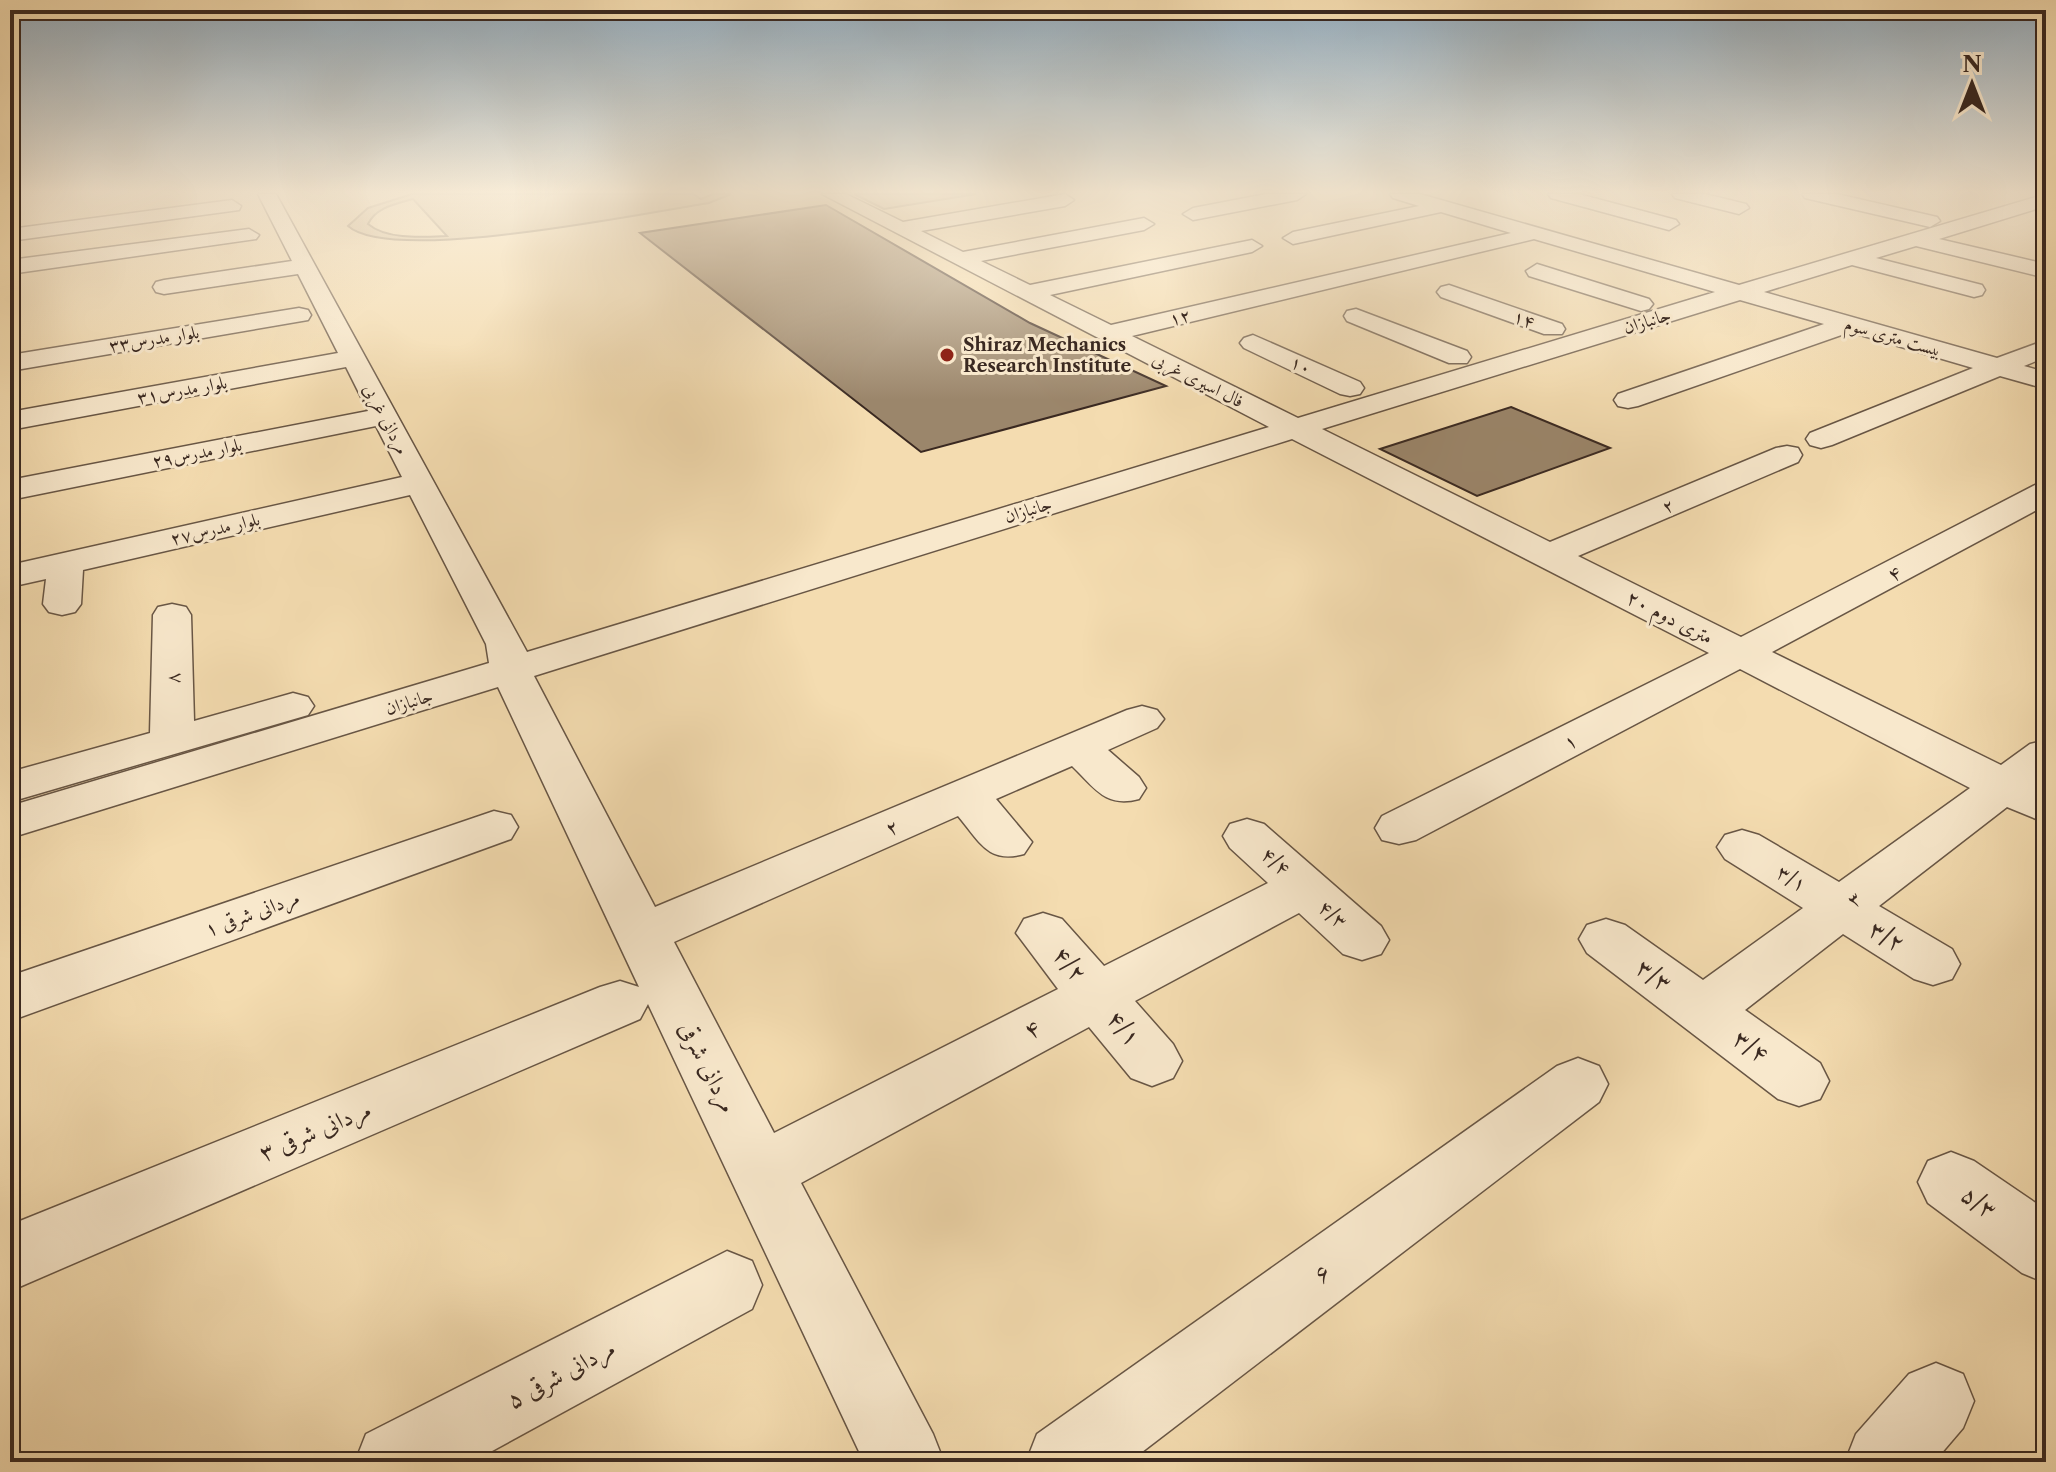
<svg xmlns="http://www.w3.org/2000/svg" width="2056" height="1472" viewBox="0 0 2056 1472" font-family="'Libre Caslon Text',Amiri,serif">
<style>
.green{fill:#d4be98;stroke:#87745c;stroke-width:2;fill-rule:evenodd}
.building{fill:#9b866b;stroke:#3a2921;stroke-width:2}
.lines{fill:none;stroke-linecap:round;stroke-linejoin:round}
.minor-casing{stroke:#685645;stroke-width:3}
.minor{fill:#f8e8cc;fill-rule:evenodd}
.poi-dot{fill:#8f2418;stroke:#f8e8cc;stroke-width:3}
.labels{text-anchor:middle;stroke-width:6;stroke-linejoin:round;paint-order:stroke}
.far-street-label{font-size:18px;fill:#3a2921;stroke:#f8e8cc}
.far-poi-label{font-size:18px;font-weight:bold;fill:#3a2921;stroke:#f8e8cc;text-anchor:start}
.street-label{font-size:20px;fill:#3a2921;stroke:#f8e8cc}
.near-street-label{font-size:24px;fill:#3a2921;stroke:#f8e8cc}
</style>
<rect width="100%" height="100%" fill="#f4dcb0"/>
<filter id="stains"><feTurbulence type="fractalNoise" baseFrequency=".0025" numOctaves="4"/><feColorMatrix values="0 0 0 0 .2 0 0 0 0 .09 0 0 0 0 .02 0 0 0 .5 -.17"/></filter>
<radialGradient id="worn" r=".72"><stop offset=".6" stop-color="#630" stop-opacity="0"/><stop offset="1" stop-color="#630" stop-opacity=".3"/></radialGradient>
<g class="green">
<path d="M412,194h281l8,5 12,-5h18l-22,9c-66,10 -317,62 -361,23l20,-18zM413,199l34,37c-24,1 -60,4 -79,-12 8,-17 28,-20 45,-25z"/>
<path d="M854,194h122l-92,15z"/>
</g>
<g class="building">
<path d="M826,205l204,118 136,63 -245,66 -281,-219z"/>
<path d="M1511,407l99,41 -133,48 -97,-47z"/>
</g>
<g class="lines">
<defs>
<g id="minor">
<path d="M258,194h18l251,458 742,-225 -447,-233h24l57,28 162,-28 9,6 -9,6 -144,25 42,21 181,-34 10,6 -10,6 -163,31 49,24 222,-45 10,6 -10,6 -202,43 61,30 400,-92 -70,-21 -148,32 -10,-6 10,-6 126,-26 -26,-8 -3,-4h30l319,91 307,-91v12l-107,33 107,25v14l-130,-32 -40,12 106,27 3,5 -3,5 -8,2 -122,-32 -88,27 233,66 49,-18v17l-22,9 22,6v17l-46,-13 -168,69 -11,3 -11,-3 -4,-6 4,-6 163,-65 -123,-36 -212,74 -10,2 -10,-2 -4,-6 4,-6 206,-70 -84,-24 -418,129 228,113 226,-94 11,-2 11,2 4,7 -4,7 -220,94 163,81 294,-152 11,-3v23l-274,147 229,113 29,-21 16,-4v36l-9,7 9,5v35l-39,-16 -128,99 73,43 8,15 -8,15 -19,6 -19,-6 -71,-45 -98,76 75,53 9,18 -9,18 -21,7 -21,-7 -191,-146 -8,-14 8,-14 19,-6 19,6 78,55 100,-72 -78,-49 -8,-12 8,-12 17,-5 17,5 80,47 131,-94 -230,-119 -324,171 -17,4 -17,-4 -7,-12 7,-12 327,-163 -417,-214 -758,237 121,231 472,-197 15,-4 15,4 7,9 -7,9 -49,22 31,27 7,11 -7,11c-34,9 -44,-11 -67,-33l-76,33 36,43 -8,12c-36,10 -44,-12 -66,-38l-284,126 100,191 284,-144 -42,-56 8,-14 19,-6 19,6 42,47 164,-83 -38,-35 -7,-12 7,-12 17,-5 17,5 117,102 8,14 -8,14 -19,6 -19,-6 -44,-41 -164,88 38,43 9,17 -9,17 -21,8 -21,-8 -42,-51 -288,156 132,251 11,28h-80l-216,-458 -8,15 -630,272v-66l590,-238 20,-6 19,6 -141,-300 -488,151v-32l479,-143 -3,-19 -76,-149 -327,75 -2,34 -6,8 -13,3 -13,-3 -6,-8 3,-25 -36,8v-22l392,-88 -26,-51 -366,74v-20l358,-69 -22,-44 -336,63v-18l328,-59 -40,-79 -134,20 -8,-2 -3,-5 3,-5 8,-2 128,-19zM1534,239l181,53 -417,126 -166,-82z"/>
<path d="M1266,194h40l-9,6 -104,20 -10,-6 10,-6z"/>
<path d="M1548,194h31l97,26 3,4 -10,6 -118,-32z"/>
<path d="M1672,194h33l41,10 3,4 -10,6 -64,-16z"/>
<path d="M1802,194h35l100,23 3,4 -10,6 -125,-29z"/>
<path d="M232,200l9,6 -2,4 -229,31v-12z"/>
<path d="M249,229l10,6 -3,4 -246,35v-14z"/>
<path d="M1537,264l112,35 4,5 -4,5 -8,2 -112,-35 -3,-5z"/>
<path d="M1449,285l113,39 3,5 -3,5h-18l-103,-37 -4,-5 4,-5z"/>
<path d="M299,308l9,2 3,5 -3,5 -298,51v-16z"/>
<path d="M1356,309l111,42 4,6 -4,6h-18l-102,-42 -3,-5 3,-5z"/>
<path d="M1253,335l107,47 4,6 -4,6 -10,2 -10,-2 -96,-46 -4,-5 4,-5z"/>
<path d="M172,604l14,3 5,8 3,106 99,-28 15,4 6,9 -6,9 -298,87v-30l140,-39 3,-118 5,-8z"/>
<path d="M494,811l17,4 7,12 -7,12 -501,182v-45z"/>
<path d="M1578,1058l21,8 9,18 -9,18 -470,360h-103l11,-28 520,-368z"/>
<path d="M1951,1152l23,9 72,49v73l-24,-10 -94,-70 -10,-21 10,-21z"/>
<path d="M727,1251l25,10 10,24 -10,24 -280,153h-117l11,-28z"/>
<path d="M1936,1363l27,11 11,27 -11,27 -29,34h-89l11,-28 53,-60z"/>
</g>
</defs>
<use href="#minor" class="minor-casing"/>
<use href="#minor" class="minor"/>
</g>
<linearGradient id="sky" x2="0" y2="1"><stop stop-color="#93acbe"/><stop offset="0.48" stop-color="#faefdb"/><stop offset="1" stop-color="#faefdb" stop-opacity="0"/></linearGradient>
<rect width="2056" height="400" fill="url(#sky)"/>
<circle class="poi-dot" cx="947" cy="355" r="8"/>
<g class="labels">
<g class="far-street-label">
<text transform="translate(1180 317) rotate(-13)" y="6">۱۲</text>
<text transform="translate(1524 319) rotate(20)" y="6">۱۴</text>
<text transform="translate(1647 321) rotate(-17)" y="6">جانبازان</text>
<text transform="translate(1893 337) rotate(16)" y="6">بیست متری سوم</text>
<text transform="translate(154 339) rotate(-9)" y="6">بلوار مدرس۳۳</text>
<text transform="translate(1301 365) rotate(25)" y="6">۱۰</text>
<text transform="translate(1198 380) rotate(27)" y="6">فال اسیری غربی</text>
<text transform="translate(182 390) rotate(-10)" y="6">بلوار مدرس۳۱</text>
<text transform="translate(386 419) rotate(62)" y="6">مردانی غربی</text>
<text transform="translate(197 453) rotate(-11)" y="6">۲۹بلوار مدرس</text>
<text transform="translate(1668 506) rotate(-23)" y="6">۲</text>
<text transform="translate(1028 510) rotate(-17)" y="6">جانبازان</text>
<text transform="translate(215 529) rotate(-13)" y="6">بلوار مدرس۲۷</text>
<text transform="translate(409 702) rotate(-17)" y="6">جانبازان</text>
</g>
<g class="far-poi-label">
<text x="963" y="351">Shiraz Mechanics<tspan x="963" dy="21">Research Institute</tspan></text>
</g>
<g class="street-label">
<text transform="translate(1894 573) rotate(-28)" y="7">۴</text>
<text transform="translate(1670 617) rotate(27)" y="7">۲۰ متری دوم</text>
<text transform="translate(172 678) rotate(-90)" y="7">۸</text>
<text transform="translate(1570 741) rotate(-27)" y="7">۱</text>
<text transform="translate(892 827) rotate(-23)" y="7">۲</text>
<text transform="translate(1276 861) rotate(42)" y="7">۴/۴</text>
<text transform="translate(1792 878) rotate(32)" y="7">۳/۱</text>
<text transform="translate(1854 899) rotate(-37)" y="7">۳</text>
<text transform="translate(252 913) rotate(-20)" y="7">مردانی شرقی ۱</text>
<text transform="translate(1333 914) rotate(42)" y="7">۴/۳</text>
</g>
<g class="near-street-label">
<text transform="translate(1887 936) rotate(31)" y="8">۳/۲</text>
<text transform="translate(1070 964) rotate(50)" y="8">۴/۲</text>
<text transform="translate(1654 975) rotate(36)" y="8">۳/۳</text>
<text transform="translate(1124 1028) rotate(50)" y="8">۴/۱</text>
<text transform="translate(1032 1029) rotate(-28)" y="8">۴</text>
<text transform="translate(1751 1046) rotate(36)" y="8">۳/۴</text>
<text transform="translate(708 1067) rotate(63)" y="8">مردانی شرقی</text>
<text transform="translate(315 1131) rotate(-23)" y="8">مردانی شرقی ۳</text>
<text transform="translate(1979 1202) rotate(36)" y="8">۵/۳</text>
<text transform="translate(1322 1273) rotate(-36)" y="8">۶</text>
<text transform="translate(561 1374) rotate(-28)" y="8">مردانی شرقی ۵</text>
</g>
</g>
<rect width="2056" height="1472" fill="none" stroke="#f4dcb0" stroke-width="40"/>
<rect x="12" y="12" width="2032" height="1448" fill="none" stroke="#3a2921" stroke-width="4"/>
<rect x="20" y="20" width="2016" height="1432" fill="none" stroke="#3a2921" stroke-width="2"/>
<g transform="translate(1972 84)" stroke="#f8e8cc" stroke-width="6" paint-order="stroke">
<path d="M0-6L14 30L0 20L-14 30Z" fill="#3a2921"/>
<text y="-12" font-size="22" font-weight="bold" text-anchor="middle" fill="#3a2921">N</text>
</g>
<rect width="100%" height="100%" filter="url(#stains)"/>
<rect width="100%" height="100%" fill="url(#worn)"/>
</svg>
